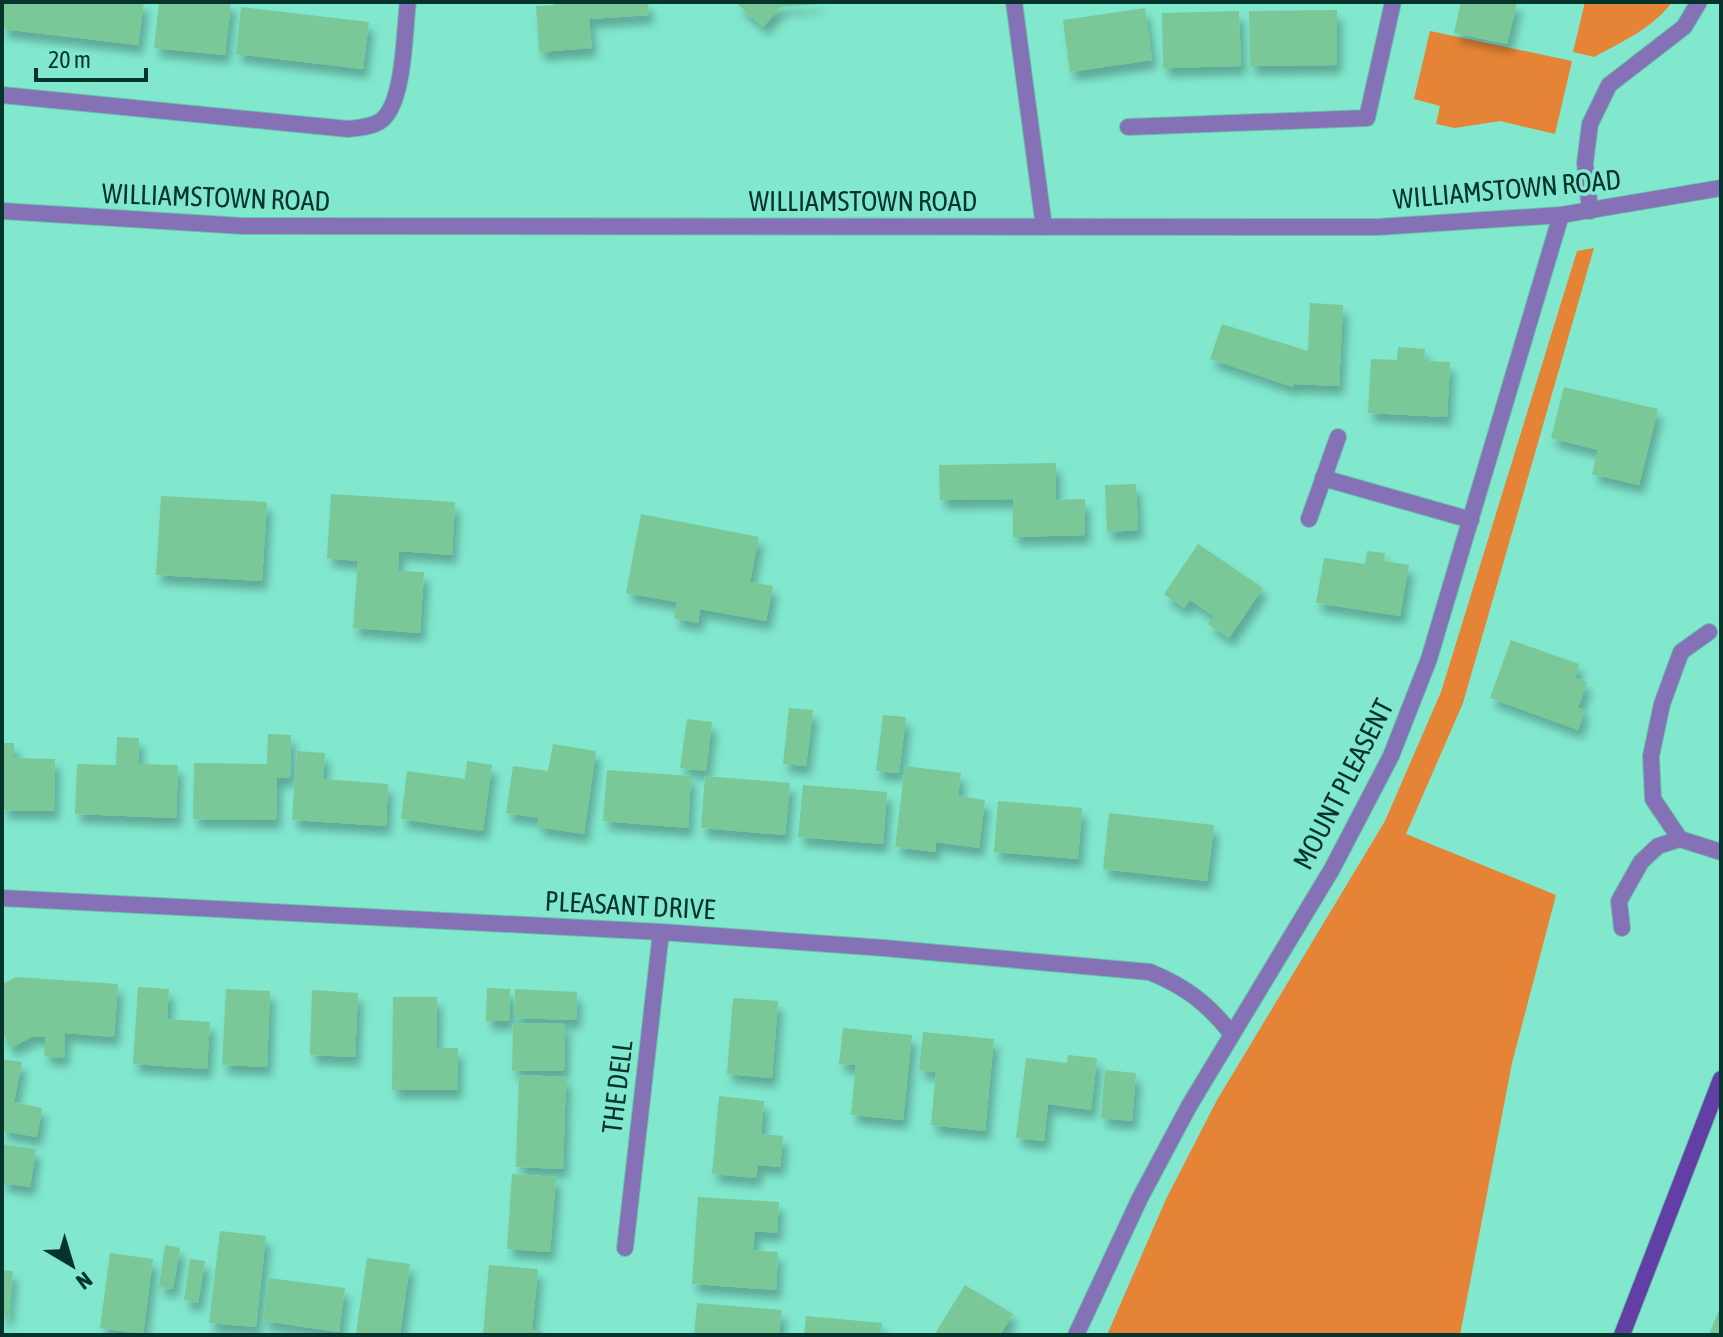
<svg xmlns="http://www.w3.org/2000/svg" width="1723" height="1337" viewBox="0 0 1723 1337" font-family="'Asap Condensed',sans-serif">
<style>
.green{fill:#e58436}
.building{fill:#7ac797;filter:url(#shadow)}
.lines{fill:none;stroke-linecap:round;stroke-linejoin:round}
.service-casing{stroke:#68c4ad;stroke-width:18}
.minor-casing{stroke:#68c4ad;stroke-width:18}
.tertiary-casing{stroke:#68c4ad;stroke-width:18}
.secondary-casing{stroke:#68c4ad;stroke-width:18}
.service{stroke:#8572b6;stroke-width:16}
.minor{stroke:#8572b6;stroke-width:16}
.tertiary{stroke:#8572b6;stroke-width:16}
.secondary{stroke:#623fa5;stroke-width:16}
.labels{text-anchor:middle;stroke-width:7;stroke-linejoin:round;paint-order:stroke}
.street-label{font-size:28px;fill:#04342b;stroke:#81e8ce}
</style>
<defs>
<filter id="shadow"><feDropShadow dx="5" dy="9" stdDeviation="4" flood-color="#0004"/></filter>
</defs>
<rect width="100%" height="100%" fill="#81e8ce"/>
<g class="green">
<path d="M1585,2h87c-19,26 -50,40 -78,55l-21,-5z"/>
<path d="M1430,31l142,30 -17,73 -55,-13 -45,7 -19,-4 4,-18 -26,-7z"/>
<path d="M1594,248l-131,455 -57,131 150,61 -44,168 -52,272h-353l59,-136 51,-99 168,-279 56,-129 136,-441z"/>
</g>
<g class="building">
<path d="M3,2h141l-6,43 -136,-16z"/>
<path d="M159,2h72l-6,53 -71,-7z"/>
<path d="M554,2h94l1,13 -60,4 3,29 -53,4 -3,-46 18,-1z"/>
<path d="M735,2h84v2l-38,3 -18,20z"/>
<path d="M1461,2h56l-10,42 -53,-11z"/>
<path d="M241,7l128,15 -6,47 -127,-15z"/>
<path d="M1145,8l7,52 -82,12 -7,-52z"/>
<path d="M1337,10v55l-87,1 -1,-55z"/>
<path d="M1239,11l2,55 -78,2 -1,-55z"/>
<path d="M1310,303l33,2 -4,81 -45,-2 -1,3 -83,-28 12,-35 86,27z"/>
<path d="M1398,347l27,2 -1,12 26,1 -3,55 -79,-4 3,-54 26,1z"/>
<path d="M1564,387l94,22 -19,76 -47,-11 6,-24 -47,-12z"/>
<path d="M1056,463v37l29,-1v36l-72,2v-38l-73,1 -1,-35z"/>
<path d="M1136,484l2,46 -31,2 -2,-47z"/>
<path d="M331,494l124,8 -3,53 -53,-4 -1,20 26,1 -4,61 -67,-5 5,-67 -31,-3z"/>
<path d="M161,496l106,6 -5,79 -106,-6z"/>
<path d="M641,514l118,23 -9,45 23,4 -7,35 -66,-12 -2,14 -24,-5 3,-16 -51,-9z"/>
<path d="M1198,544l65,44 -34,50 -21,-14 6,-8 -24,-16 -6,8 -20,-14z"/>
<path d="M1367,551l18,2 -1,8 25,4 -9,51 -84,-13 8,-45 41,6z"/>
<path d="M1511,640l68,24 -4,14 12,4 -9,26 7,2 -7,20 -88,-32z"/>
<path d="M789,708l24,2 -7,56 -23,-2z"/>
<path d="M883,715l23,2 -7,56 -23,-2z"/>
<path d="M687,719l25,3 -6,49 -26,-3z"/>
<path d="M268,734l23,1 -1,43h-13l-1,42 -83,-1 1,-56 73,1z"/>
<path d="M117,737l22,1 -1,26 40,1 -2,53 -101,-4 2,-50 39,1z"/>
<path d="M2,743h12v15l41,1 -1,52 -52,-1z"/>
<path d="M553,744l43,7 -12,83 -47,-7 2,-9 -33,-5 7,-47 35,5z"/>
<path d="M297,751l28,2 -2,26 65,5 -2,42 -94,-6z"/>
<path d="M467,761l25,4 -9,66 -82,-12 6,-48 58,8z"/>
<path d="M905,766l56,7 -3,23 27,4 -6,48 -43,-6 -1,10 -40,-5z"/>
<path d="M607,770l84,6 -3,52 -85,-7z"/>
<path d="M705,776l85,7 -5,52 -84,-7z"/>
<path d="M803,785l84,7 -4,52 -85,-7z"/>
<path d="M998,801l84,7 -4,51 -84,-7z"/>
<path d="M1109,813l105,12 -7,56 -104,-12z"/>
<path d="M16,977l102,7 -4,53 -49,-4 -1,25 -20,-2 2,-19 -13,-1 -22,12 -9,-17v-47z"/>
<path d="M138,987l31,2 -2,30 43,3 -3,47 -74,-5z"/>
<path d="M487,988l23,1 -1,32h-23z"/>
<path d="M226,989l44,2 -3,76 -45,-2z"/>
<path d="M515,989l62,3 -1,28 -62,-2z"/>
<path d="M312,990l46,3 -3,64 -45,-2z"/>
<path d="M393,997h44l-1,51h22l-1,42h-65z"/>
<path d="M733,998l45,3 -6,77 -45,-4z"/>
<path d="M513,1023l52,1 -1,47h-52z"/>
<path d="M843,1028l69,7 -9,85 -52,-5 5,-50 -17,-1z"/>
<path d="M923,1032l71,7 -9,92 -54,-6 5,-53 -17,-2z"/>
<path d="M1068,1055l29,3 -6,52 -43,-6 -4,37 -28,-3 10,-80 41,5z"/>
<path d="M2,1059l20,3 -8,40 28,6 -5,29 -35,-6z"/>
<path d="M1105,1070l31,3 -4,48 -31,-3z"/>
<path d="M519,1075l47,2 -3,92 -47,-2z"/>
<path d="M719,1096l45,5 -3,33 22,2 -3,31 -22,-2 -2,13 -44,-4z"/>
<path d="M2,1144l34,5 -6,38 -28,-4z"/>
<path d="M512,1174l44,3 -6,75 -43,-3z"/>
<path d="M698,1197l81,5 -2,31 -22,-2 -2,19 25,2 -2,38 -84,-6z"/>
<path d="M220,1231l46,5 -10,91 -47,-4z"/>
<path d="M165,1245l15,3 -7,41 -14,-2z"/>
<path d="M110,1253l43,6 -10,75 -43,-6z"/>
<path d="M367,1258l43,6 -10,71 -44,-2z"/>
<path d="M190,1259l15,2 -7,42 -14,-3z"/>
<path d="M489,1265l49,4 -6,61 9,1v4h-58z"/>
<path d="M2,1270l11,1 -5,47 -6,-1z"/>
<path d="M269,1278l76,10 -6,44 -76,-11z"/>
<path d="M965,1285l48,29 -13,21h-66z"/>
<path d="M697,1303l85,7 -3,25h-85z"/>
<path d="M1721,1305v30h-12z"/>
<path d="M806,1316l76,7 -1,12h-77z"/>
</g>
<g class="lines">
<defs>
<g id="service">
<path d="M1680,839l-27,-40 -2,-43 11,-52 19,-52 28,-20"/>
<path d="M1622,928l-3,-27 22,-39 17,-16 22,-7 41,13"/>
</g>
<g id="minor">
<path d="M1014,2l30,225"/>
<path d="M2,95l346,34c11,-1 22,-2 31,-7 26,-15 25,-92 29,-120"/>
<path d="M1128,127l239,-9 26,-116"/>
<path d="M1590,211l-5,-48 5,-39 19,-39 75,-58 15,-25"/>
<path d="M1323,478l148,42"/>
<path d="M1309,519l29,-82"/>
<path d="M2,898l659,34 223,16 266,24c36,15 57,31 81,61"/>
<path d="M625,1248l36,-316"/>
<path d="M1076,1335l64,-137 49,-92 143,-237 59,-113 38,-97 132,-444"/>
</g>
<path id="tertiary" d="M2,211l241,15 1135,1 183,-12 160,-27"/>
<path id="secondary" d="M1622,1335l99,-256"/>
</defs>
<use href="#service" class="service-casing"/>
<use href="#minor" class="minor-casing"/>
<use href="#tertiary" class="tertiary-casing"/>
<use href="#secondary" class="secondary-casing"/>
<use href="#service" class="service"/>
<use href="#minor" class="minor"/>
<use href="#tertiary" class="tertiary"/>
<use href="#secondary" class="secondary"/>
</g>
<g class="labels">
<g class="street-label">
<text transform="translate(1507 189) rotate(-5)" y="10">WILLIAMSTOWN ROAD</text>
<text transform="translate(216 197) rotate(2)" y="10">WILLIAMSTOWN ROAD</text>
<text x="863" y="211">WILLIAMSTOWN ROAD</text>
<text transform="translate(1343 784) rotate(-63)" y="10">MOUNT PLEASENT</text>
<text transform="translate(630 905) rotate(3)" y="10">PLEASANT DRIVE</text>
<text transform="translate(617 1087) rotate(-83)" y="10">THE DELL</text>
</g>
</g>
<rect width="1723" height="1337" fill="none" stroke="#04342b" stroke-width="8"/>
<g transform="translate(72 1265) rotate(142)" stroke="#81e8ce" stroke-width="6" paint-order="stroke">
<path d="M0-6L14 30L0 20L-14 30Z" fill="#04342b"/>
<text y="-12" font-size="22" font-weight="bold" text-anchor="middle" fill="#04342b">N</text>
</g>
<path d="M36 68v12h110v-12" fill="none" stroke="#04342b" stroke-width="4"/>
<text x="48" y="68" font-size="24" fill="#04342b" stroke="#81e8ce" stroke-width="6" paint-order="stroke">20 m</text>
</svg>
